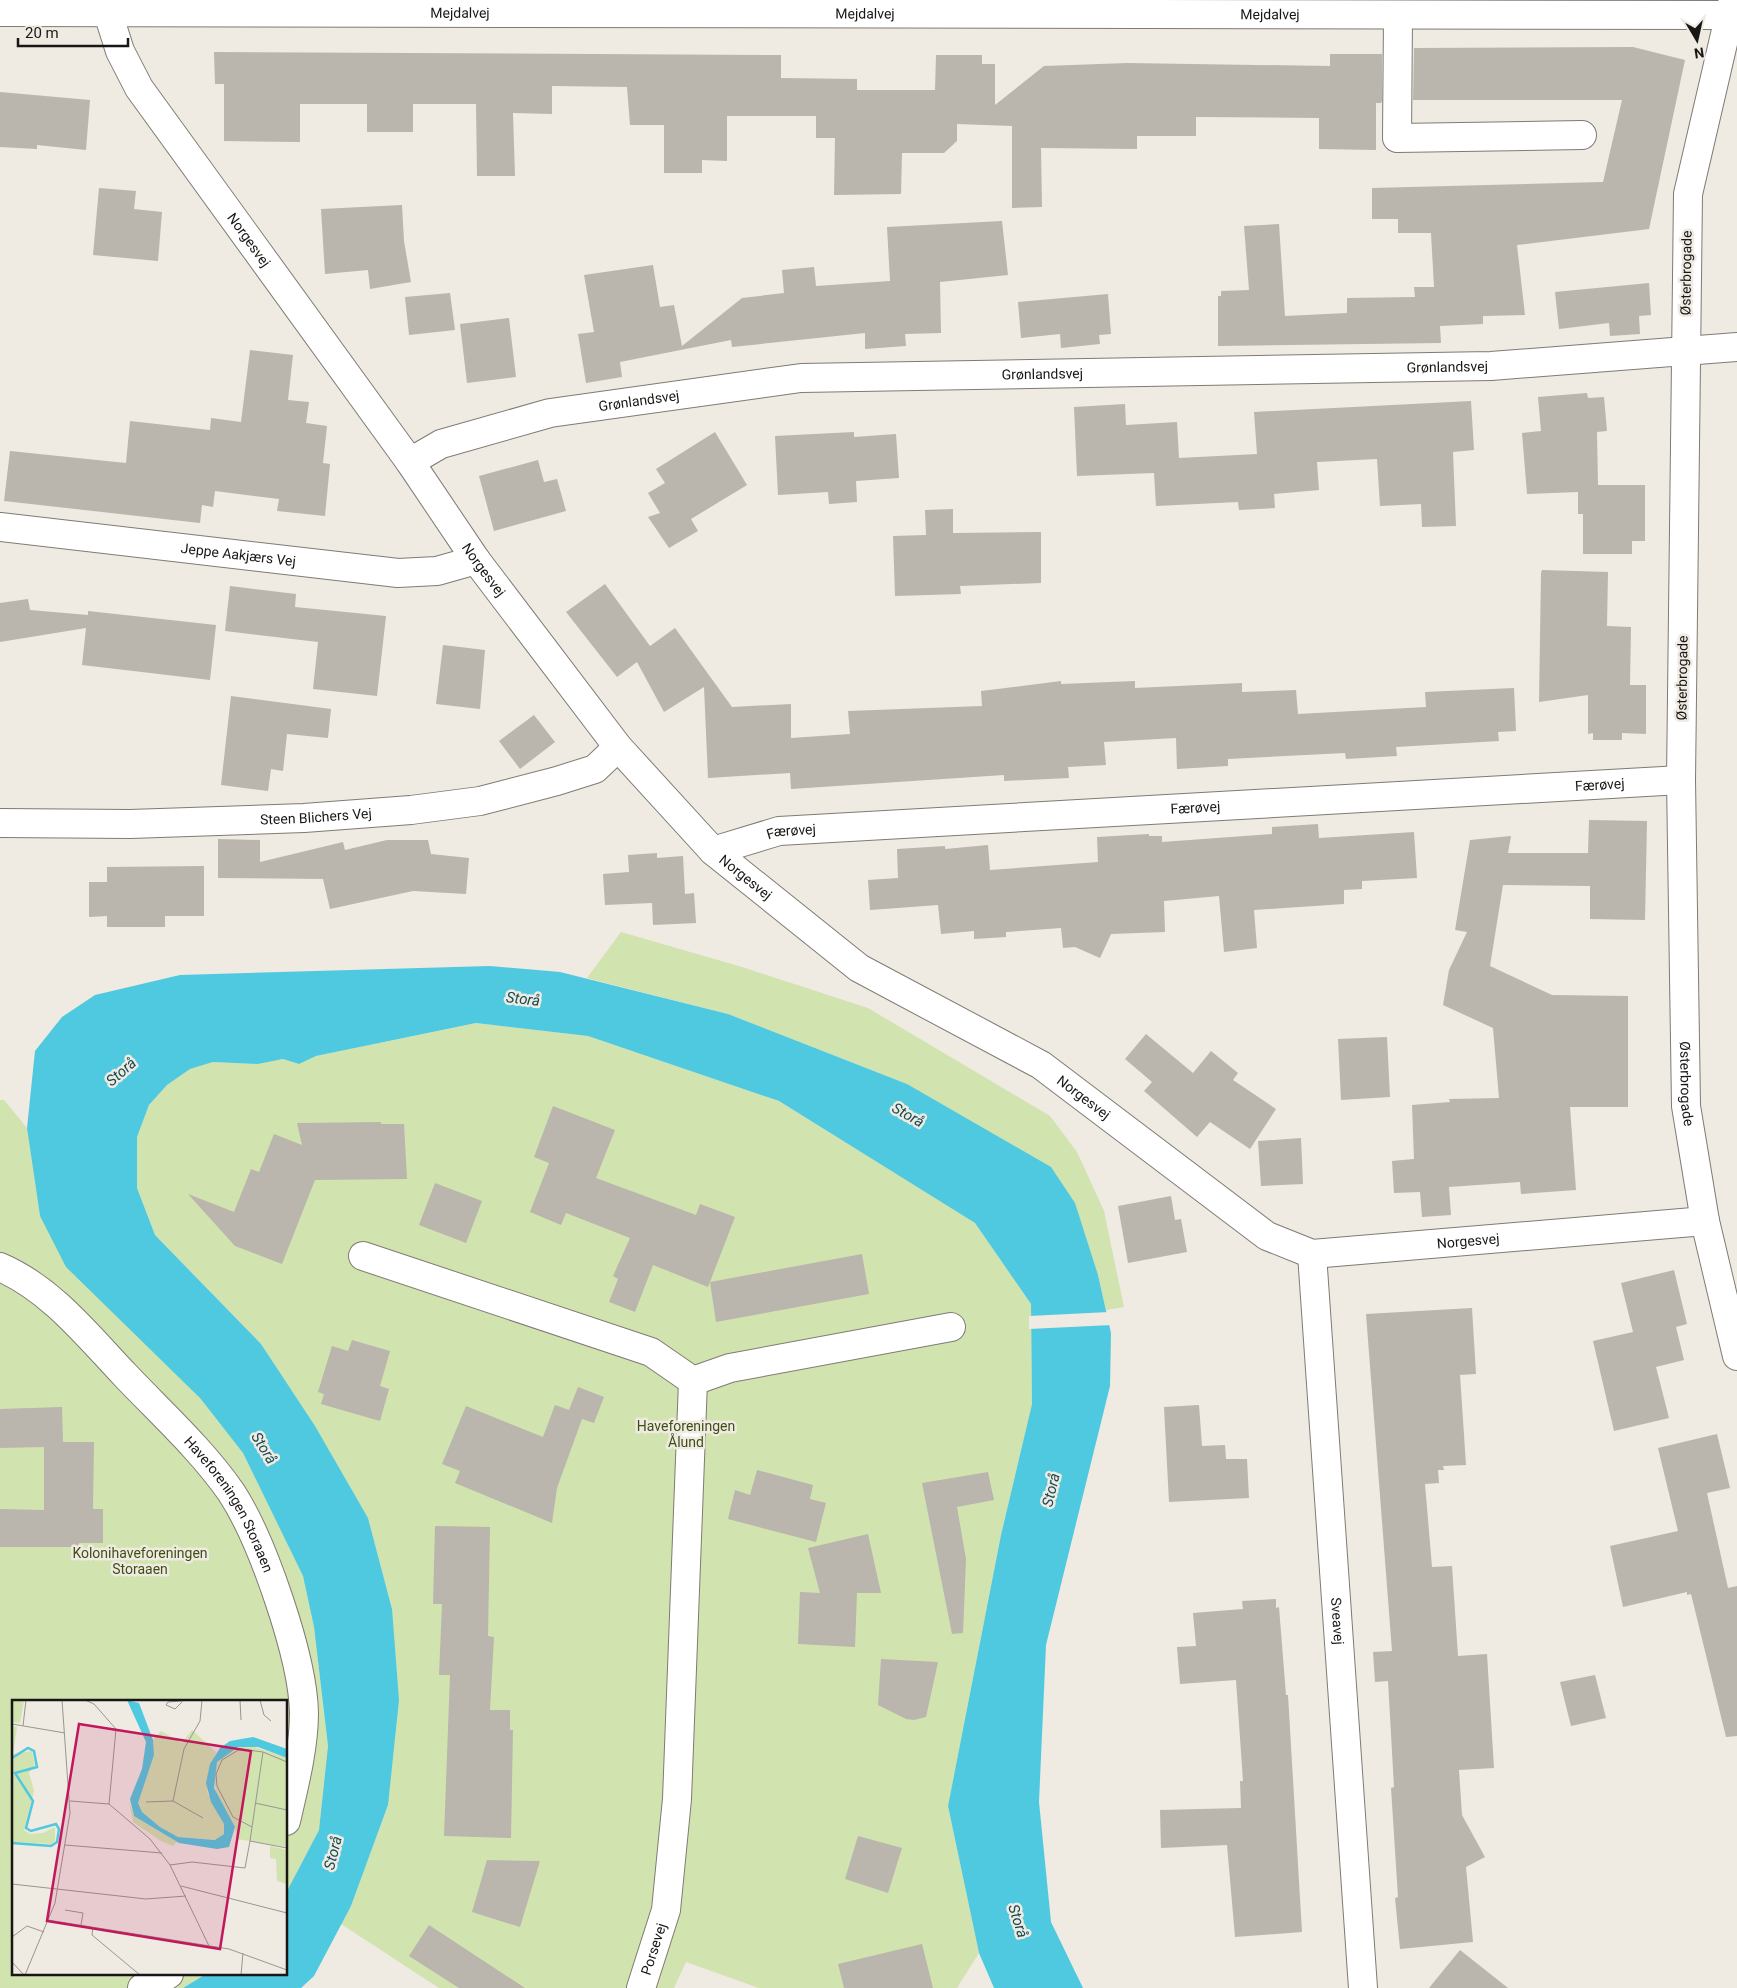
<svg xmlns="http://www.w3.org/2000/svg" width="1737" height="1988" viewBox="0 0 1737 1988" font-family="Roboto,sans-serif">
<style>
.green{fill:#d1e3af}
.water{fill:#4fc9df}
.pier{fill:#efeae2}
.building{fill:#bab5ad}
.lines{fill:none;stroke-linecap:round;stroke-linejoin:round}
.minor-casing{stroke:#7f7b73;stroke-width:30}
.minor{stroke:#fff;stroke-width:28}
.labels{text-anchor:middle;stroke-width:5;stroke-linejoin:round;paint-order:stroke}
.street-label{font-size:14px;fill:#191715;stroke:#efeae2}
.park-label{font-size:14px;fill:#3e4f14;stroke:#efeae2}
.water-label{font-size:15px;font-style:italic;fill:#144a53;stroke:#efeae2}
.inset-river{fill:none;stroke:#4fc9df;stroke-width:2.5}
.inset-road{fill:none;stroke:#999690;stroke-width:1}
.view{fill:#c2185b;fill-opacity:0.15;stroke:#c2185b;stroke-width:2.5}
.inset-edge{fill:none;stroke:#191715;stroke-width:2.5}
</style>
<rect width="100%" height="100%" fill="#efeae2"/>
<g class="green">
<path d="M621,932l121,35 126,41 182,108 27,36 27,59 20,96 -18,3 -8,-35 -191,-191 -179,-70 -141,-36z"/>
<path d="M476,1023l112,13 191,65 196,122 56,81 1,100 -31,131 -53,271 31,147 -22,35h-198l-73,-26 -12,26h-235l-98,-64 10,-18 37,-101 4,-196 -24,-91 -107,-174 -106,-109 -18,-47v-51l12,-32 18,-20 23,-16 23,-7 45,2 25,-5 16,5 17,-8z"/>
<path d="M0,1100h4l23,28 13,88 160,182 43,55 60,123 11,51 14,119 -9,84 -33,63v-191h-272v272h192l-23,14h-183z"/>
</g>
<path class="water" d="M490,966l70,6 168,42 179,70 144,83 24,36 23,72 13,58 -1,53 -64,259 -7,157 12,120 32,66h-89l-15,-35 -31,-147 53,-271 31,-131 -1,-100 -56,-81 -196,-122 -191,-65 -112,-13 -160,33 -17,8 -16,-5 -25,5 -45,-2 -23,7 -23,16 -18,20 -12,32v51l18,47 106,109 54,82 53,92 24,91 7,91 -11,105 -37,101 -37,70 -13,12h-118l23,-14h80v-81l33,-63 9,-84 -14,-119 -11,-51 -60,-123 -43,-55 -134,-131 -26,-51 -13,-88 8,-77 27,-34 33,-22 85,-20z"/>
<path class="pier" d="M1109,1312l3,13 -83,4v-13z"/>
<g class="building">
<path d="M1633,47l52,13 -36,169 -132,16 8,70 -42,1v8l-43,2 1,17 -223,3v-50h3v-5l28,-1 -5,-64 35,-2 6,92 62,-3v-15l68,-1 -1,-10h20l-3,-54h-33v-14h-26v-31l231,-6 19,-82h-209l1,-52z"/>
<path d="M214,52l567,3v23l76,1v11h78l1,-35h46v9h13v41l49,-39 83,-3 203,3v-12h52v47l-1,2h-5v47l-57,-1v-31l-123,-1v19h-59v13l-96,-1 1,59 -30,1v-82l-55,-2v17l-13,12h-42l-1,41 -67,1 1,-57h-19v-22h-89v45l-25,-1v13h-38v-48h-34l-3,-38 -75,-1v28l-39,-1 2,63h-38l-1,-72h-63v28h-46v-28h-67v38l-76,-1v-57h-9z"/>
<path d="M0,92l90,8 -4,50 -49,-5v4l-37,-2z"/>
<path d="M99,188l37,3 -2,18 28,3 -4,49 -65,-6z"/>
<path d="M402,205l2,36 7,41 -41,7 -2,-19 -43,4 -4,-65z"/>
<path d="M1002,221l6,54 -68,7 1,51 -36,1 1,12 -41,3v-16l-133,14 -1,-7 -111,22 2,15 -36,6 -8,-49 16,-2 -10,-57 69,-10 7,42 14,-2 8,41 60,-48 42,-5 -2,-23 32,-3 2,19 74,-5 -3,-54z"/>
<path d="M1649,283l2,32 -12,1 1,18 -30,2 -1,-13 -50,6 -4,-37z"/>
<path d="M450,293l5,37 -46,5 -4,-38z"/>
<path d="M1108,294l3,40 -12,1 1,9 -39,4 -1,-14 -39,4 -3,-36z"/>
<path d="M509,318l7,59 -49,6 -7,-59z"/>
<path d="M250,350l43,5 -5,45 21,2 -3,21 21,3 -4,37 7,1 -5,52 -48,-5 2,-12 -64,-8 -2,16 -11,-2 -2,18 -196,-22 6,-50 116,12 4,-42 80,9 1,-12 30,4z"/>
<path d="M1587,393l1,5 16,-1 3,34 -10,1 1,53h47v56h-13v13h-49v-40h-5v-22l-51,2 -5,-61 19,-2 -3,-34z"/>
<path d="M1471,401l3,49 -21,2 3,74 -34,1 -1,-23 -41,2 -3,-47 -60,3 2,28 -45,4 1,14 -36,2 -1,-8 -82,4 -2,-33 -77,3 -3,-69 51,-3 1,21 51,-3 2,36 78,-4 -3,-42z"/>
<path d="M715,432l32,53 -56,34 7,12 -29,17 -21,-31 12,-4 -12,-20 17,-10 -9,-14z"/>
<path d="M854,432v5l42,-3 3,44 -43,3 1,21 -28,2 -1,-12 -50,3 -3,-59z"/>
<path d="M538,460l6,22 13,-3 9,32 -72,20 -15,-55z"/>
<path d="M953,509v24l88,-1v51l-81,3 1,8 -66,2 -2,-60 33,-1 -1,-25z"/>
<path d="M1542,570l66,2 -1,54 24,1 -1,58h16v49l-24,-1v7h-29v-7l-5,1v-39l-49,7 2,-129z"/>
<path d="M605,584l45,62 25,-18 57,79 59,-3v34l59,-4 -2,-23 134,-5 -1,-15 80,-10v3l74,-3v7l107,-5v9l54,-2 2,24 128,-7 -1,-15 89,-4 2,43 -18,1 1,9 -103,6 1,9 -51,3 -1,-6 -117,6v7l-51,3 -1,-31 -72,4 2,23 -38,2 1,11 -65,3v-6l-213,14 -1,-16 -82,5 -4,-91 -40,25 -27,-50 -20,15 -51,-65z"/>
<path d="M230,586l66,8 -1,13 91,9 -9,80 -64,-7 5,-47 -93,-11z"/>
<path d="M28,599l2,11 58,5v-4l128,14 -6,55 -128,-15 4,-37 -86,14v-39z"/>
<path d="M443,645l42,5 -5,59 -44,-5z"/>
<path d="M231,696l100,13 -3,29 -41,-4 -4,37 -12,-2 -3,22 -47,-6z"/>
<path d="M534,715l21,27 -35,27 -21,-28z"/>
<path d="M1589,820l58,1 -2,99 -55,-1v-33l-87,-1 -13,81 62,29 76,1v111h-58l6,83 -55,4 -1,-12 -71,5 2,28 -29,2 -2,-25 -26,1 -2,-32 22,-2 -2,-54 38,-3 -1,-3 50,-1 -6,-70 -50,-23 6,-35 18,-38 -12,-2 15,-90 41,-4 -3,17h80z"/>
<path d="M1318,824l1,14 95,-6 3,46 -55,3v8l-18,1v14l-90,6 3,38 -33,4 -5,-56 -55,5 1,31 -54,2 -11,24 -25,-11 -12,1 -2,-20 -55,4v5l-32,2v-8l-33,3 -3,-29 -68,5 -2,-30 30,-2 -1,-29 48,-3v3l43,-4 2,25 108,-8 -1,-25 52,-3v2h13v6l110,-8v-7z"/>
<path d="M218,839l42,1v22l83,-20 2,8 42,-10h41l3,14 38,4 -3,36 -53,-3 -83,18 -7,-30 -105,-1z"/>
<path d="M657,853v5l26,-2 2,38 9,-1 2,30 -43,2 -1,-22 -47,2 -2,-31 26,-2 -1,-17z"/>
<path d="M204,866v50h-39v11h-58v-11l-18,1v-35h18v-15z"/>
<path d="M1146,1034l47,39 18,-22 27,22 -5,7 43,29 -26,40 -40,-27 -13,15 -53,-46 8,-9 -27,-23z"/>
<path d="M1387,1037l3,60 -49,3 -3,-61z"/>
<path d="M553,1106l62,24 -19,48 100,37 4,-11 35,13 -27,70 -55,-22 -18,47 -26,-10 9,-23 -5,-3 17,-38 -64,-25 -5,12 -31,-13 19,-49 -15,-6z"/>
<path d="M381,1122v2h23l3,55 -92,1 -33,84 -47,-18 -47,-52 46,18 17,-43 8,3 15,-38 28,11 -5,-22z"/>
<path d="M1301,1138l2,46 -42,2 -3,-45z"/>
<path d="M435,1183l47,18 -16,42 -47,-18z"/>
<path d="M1171,1196l4,24 6,-1 6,33 -59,11 -10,-57z"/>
<path d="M862,1254l7,40 -153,28 -6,-40z"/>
<path d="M1674,1270l13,54 -11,3 8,33 -28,7 13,51 -55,13 -21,-90 40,-9 -12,-49z"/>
<path d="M1472,1308l4,66 -16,1 6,90 -23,1 1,4h-6l1,13 -14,1 7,83 20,-1 6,90 29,-2 7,114 -35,2 3,45 23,42 -19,10 7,75 -73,7 -5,-51 3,-1 -7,-109 3,-1 -6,-106 -13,1 -2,-30 19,-1 -26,-337z"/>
<path d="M352,1340l38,11 -10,35 9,3 -9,32 -59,-17 3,-10 -6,-2 14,-46 16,5z"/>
<path d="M578,1387l26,10 -10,26 -12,-4 -25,69 -5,35 -97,-40 5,-12 -18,-7 24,-58 77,31 12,-32 14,5z"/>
<path d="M1199,1405l3,41 23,-1 1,14h21l2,39 -80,4 -5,-95z"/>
<path d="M62,1407l1,35h31l-1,67h10v34h-24v4h-79v-38l44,1v-63l-44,1v-39z"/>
<path d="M1717,1434l13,54 -23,5 21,95 9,-2v150l-11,1 -35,-143 -4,1v-3l-64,15 -13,-61 68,-15 -20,-83z"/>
<path d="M757,1470l56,15 -3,14 16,4 -10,39 -88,-23 7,-29 15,5z"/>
<path d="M988,1472l6,28 -37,7 9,52 -3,74 -11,1 -30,-151z"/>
<path d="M435,1526l55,1 -2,109 6,1 -4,73h20v20h3l-2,108 -67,-2 6,-161h-11l3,-71h-9z"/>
<path d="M868,1534l13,59h-24l-2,54 -57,-3 2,-52 20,1 -12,-45z"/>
<path d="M1276,1599v9l3,-1 7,88h2l14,237 -67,5 -8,-92 -66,3 -1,-38 81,-2 -1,-27h3l-7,-101 -56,4 -3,-37 19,-1 -3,-33 50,-4 -1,-8z"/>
<path d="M881,1659l57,3 -12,55 -12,3 -8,-1 -28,-14z"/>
<path d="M1595,1675l11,43 -35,8 -11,-44z"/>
<path d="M858,1836l44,12 -14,45 -43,-14z"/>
<path d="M487,1860l53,1 -20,66 -48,-15z"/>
<path d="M429,1925l96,63h-66l-50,-32z"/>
<path d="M922,1944l11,44h-89l-6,-24z"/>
<path d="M1460,1950l48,38h-79z"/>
</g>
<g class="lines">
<defs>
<g id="minor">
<path id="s1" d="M1733,0l-45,194 -7,586 5,326 19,115 32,135"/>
<path id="s2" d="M0,12l1729,3"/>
<path id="s3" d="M108,13l12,38 19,37 271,374 66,98 142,187 95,104 146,117 182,97 226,171 45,18 393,-33"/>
<path d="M1398,16l-1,122 185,-3"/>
<path id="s4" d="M410,462l31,-18 109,-31 251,-35 690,-12 246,-19"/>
<path id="s5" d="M0,527l398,46 39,-2 39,-11"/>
<path id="s6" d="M0,823l130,1 174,-6 107,-8 69,-9 77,-20 38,-12 23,-22"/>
<path id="s7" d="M713,851l66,-20 902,-51"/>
<path id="s8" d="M1312,1254l51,734"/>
<path d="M363,1256l288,96 42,29 37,-13 221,-41"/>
<path id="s9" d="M0,1267c51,22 87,68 125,108 36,38 76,74 106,117 31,47 72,165 73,221 0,35 -10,73 -18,108"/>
<path d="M142,1988l13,-5 14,-9"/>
<path id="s10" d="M641,1988l25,-78 11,-111 16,-418"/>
</g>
</defs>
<use href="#minor" class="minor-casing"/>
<use href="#minor" class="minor"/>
</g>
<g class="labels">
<g class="street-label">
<text dy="5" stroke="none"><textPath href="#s2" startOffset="460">Mejdalvej</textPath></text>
<text dy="5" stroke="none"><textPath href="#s2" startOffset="865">Mejdalvej</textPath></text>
<text dy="5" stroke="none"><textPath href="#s2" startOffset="1270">Mejdalvej</textPath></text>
<text dy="5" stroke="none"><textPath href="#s3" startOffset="269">Norgesvej</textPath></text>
<text transform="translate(1686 273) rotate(-89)" y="5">Østerbrogade</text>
<text dy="5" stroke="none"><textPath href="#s4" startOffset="1049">Grønlandsvej</textPath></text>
<text dy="5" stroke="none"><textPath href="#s4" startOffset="644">Grønlandsvej</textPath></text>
<text dy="5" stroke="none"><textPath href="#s4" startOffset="239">Grønlandsvej</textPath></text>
<text dy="5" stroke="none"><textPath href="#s5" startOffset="240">Jeppe Aakjærs Vej</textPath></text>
<text dy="5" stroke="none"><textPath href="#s3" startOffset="674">Norgesvej</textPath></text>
<text transform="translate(1682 678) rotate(-89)" y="5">Østerbrogade</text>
<text dy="5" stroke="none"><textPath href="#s7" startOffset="891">Færøvej</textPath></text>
<text dy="5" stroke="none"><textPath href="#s7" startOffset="486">Færøvej</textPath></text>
<text dy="5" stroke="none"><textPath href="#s6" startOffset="316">Steen Blichers Vej</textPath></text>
<text dy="5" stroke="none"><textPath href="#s7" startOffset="81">Færøvej</textPath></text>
<text dy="5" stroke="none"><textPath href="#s3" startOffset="1079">Norgesvej</textPath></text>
<text dy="5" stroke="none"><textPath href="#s1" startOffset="1089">Østerbrogade</textPath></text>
<text dy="5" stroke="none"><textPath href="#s3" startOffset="1484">Norgesvej</textPath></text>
<text dy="5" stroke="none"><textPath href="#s3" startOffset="1919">Norgesvej</textPath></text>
<text dy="5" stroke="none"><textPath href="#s9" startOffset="334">Haveforeningen Storaaen</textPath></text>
<text dy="5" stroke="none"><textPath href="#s8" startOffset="368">Sveavej</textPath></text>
<text dy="5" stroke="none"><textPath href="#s10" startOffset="41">Porsevej</textPath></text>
</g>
<g class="park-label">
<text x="686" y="1431">Haveforeningen<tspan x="686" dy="16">Ålund</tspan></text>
<text x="140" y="1558">Kolonihaveforeningen<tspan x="140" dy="16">Storaaen</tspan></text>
</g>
<g class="water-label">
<text transform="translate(523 999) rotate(7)" y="5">Storå</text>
<text transform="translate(121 1072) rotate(-41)" y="5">Storå</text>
<text transform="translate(908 1115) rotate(29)" y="5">Storå</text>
<text transform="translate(264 1448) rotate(58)" y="5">Storå</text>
<text transform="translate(1051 1490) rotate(-77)" y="5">Storå</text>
<text transform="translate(333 1853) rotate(-76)" y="5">Storå</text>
<text transform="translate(1018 1921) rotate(72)" y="5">Storå</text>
</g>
</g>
<g transform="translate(12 1700)">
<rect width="275" height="275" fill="#efeae2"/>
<path d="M0,0h12l-4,23 -8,-1zM0,26l5,1 -4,27 19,-3 3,14 -6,8 5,18 -10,39 6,4 13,-1 12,-6v14l-4,3 -39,-2zM180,30l24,22 -9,40 17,32v10l-6,6 -40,-3 -18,-10 -18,-15 -4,-9 16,-48 -1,-15 8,-9 21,12zM237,45l38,13v89l-50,-8 -2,-12 -17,-26 -4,-19 3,-20 14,-13zM117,101l5,15 43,26 -4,4 -12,-5 -28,-19zM258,146l17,4v34l-10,-3 -1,-22 -6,-1z" fill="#d1e3af"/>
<path d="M115,0l12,3 14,37 1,15 -16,48 4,9 18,15 18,10 37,3 9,-6v-10l-13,-22 -5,-19 4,-19 10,-16 10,-7 23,-4 34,12v9l-29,-11h-20l-21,15 -3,26 21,39 -6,20 -12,2 -38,-6 -45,-27 -4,-17 12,-30 4,-27z" fill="#4fc9df"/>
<path class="inset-river" d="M0,58l16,-10 6,3 3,16 -22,6 18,28 -7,27 5,3 25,-7 3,5 -2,13 -6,4 -39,-3"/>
<path class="inset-road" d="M73,0l9,4 22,25 -7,75M228,0l1,20M248,0l4,15 7,6M170,2l-7,7 -9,-4 2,-3 23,-2M0,24l53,9M11,26l3,-26M251,52l24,10M58,101l39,3 41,35 20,26 39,81M161,101l11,-52 16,-28 2,-21M134,102l27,-1 30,17M243,103l32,7M238,141l37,7M53,145l97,8M158,165l22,-3 53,6 5,-27 13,-89 -23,-3 -18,11 -6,14 1,12 16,31 19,10M0,184l134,15 40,-3M169,186l106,27M53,210l18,3 -2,12M36,220l181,29 58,21M81,227l-1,8 48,40M0,237l15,-11 17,6M0,262l12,13M13,275l30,-72 15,-90 -8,-113M229,275l2,-22"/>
<path class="view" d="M67,24l172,27 -31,198 -173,-28z"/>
<rect width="275" height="275" class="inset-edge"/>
</g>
<g transform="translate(1697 40) rotate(171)" stroke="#efeae2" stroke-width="4" paint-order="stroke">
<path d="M0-4L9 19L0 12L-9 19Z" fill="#191715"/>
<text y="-8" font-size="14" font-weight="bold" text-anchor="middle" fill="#191715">N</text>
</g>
<path d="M18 38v8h110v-8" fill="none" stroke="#191715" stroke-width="2.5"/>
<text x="25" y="38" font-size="15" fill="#191715" stroke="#efeae2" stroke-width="4" paint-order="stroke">20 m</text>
</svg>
